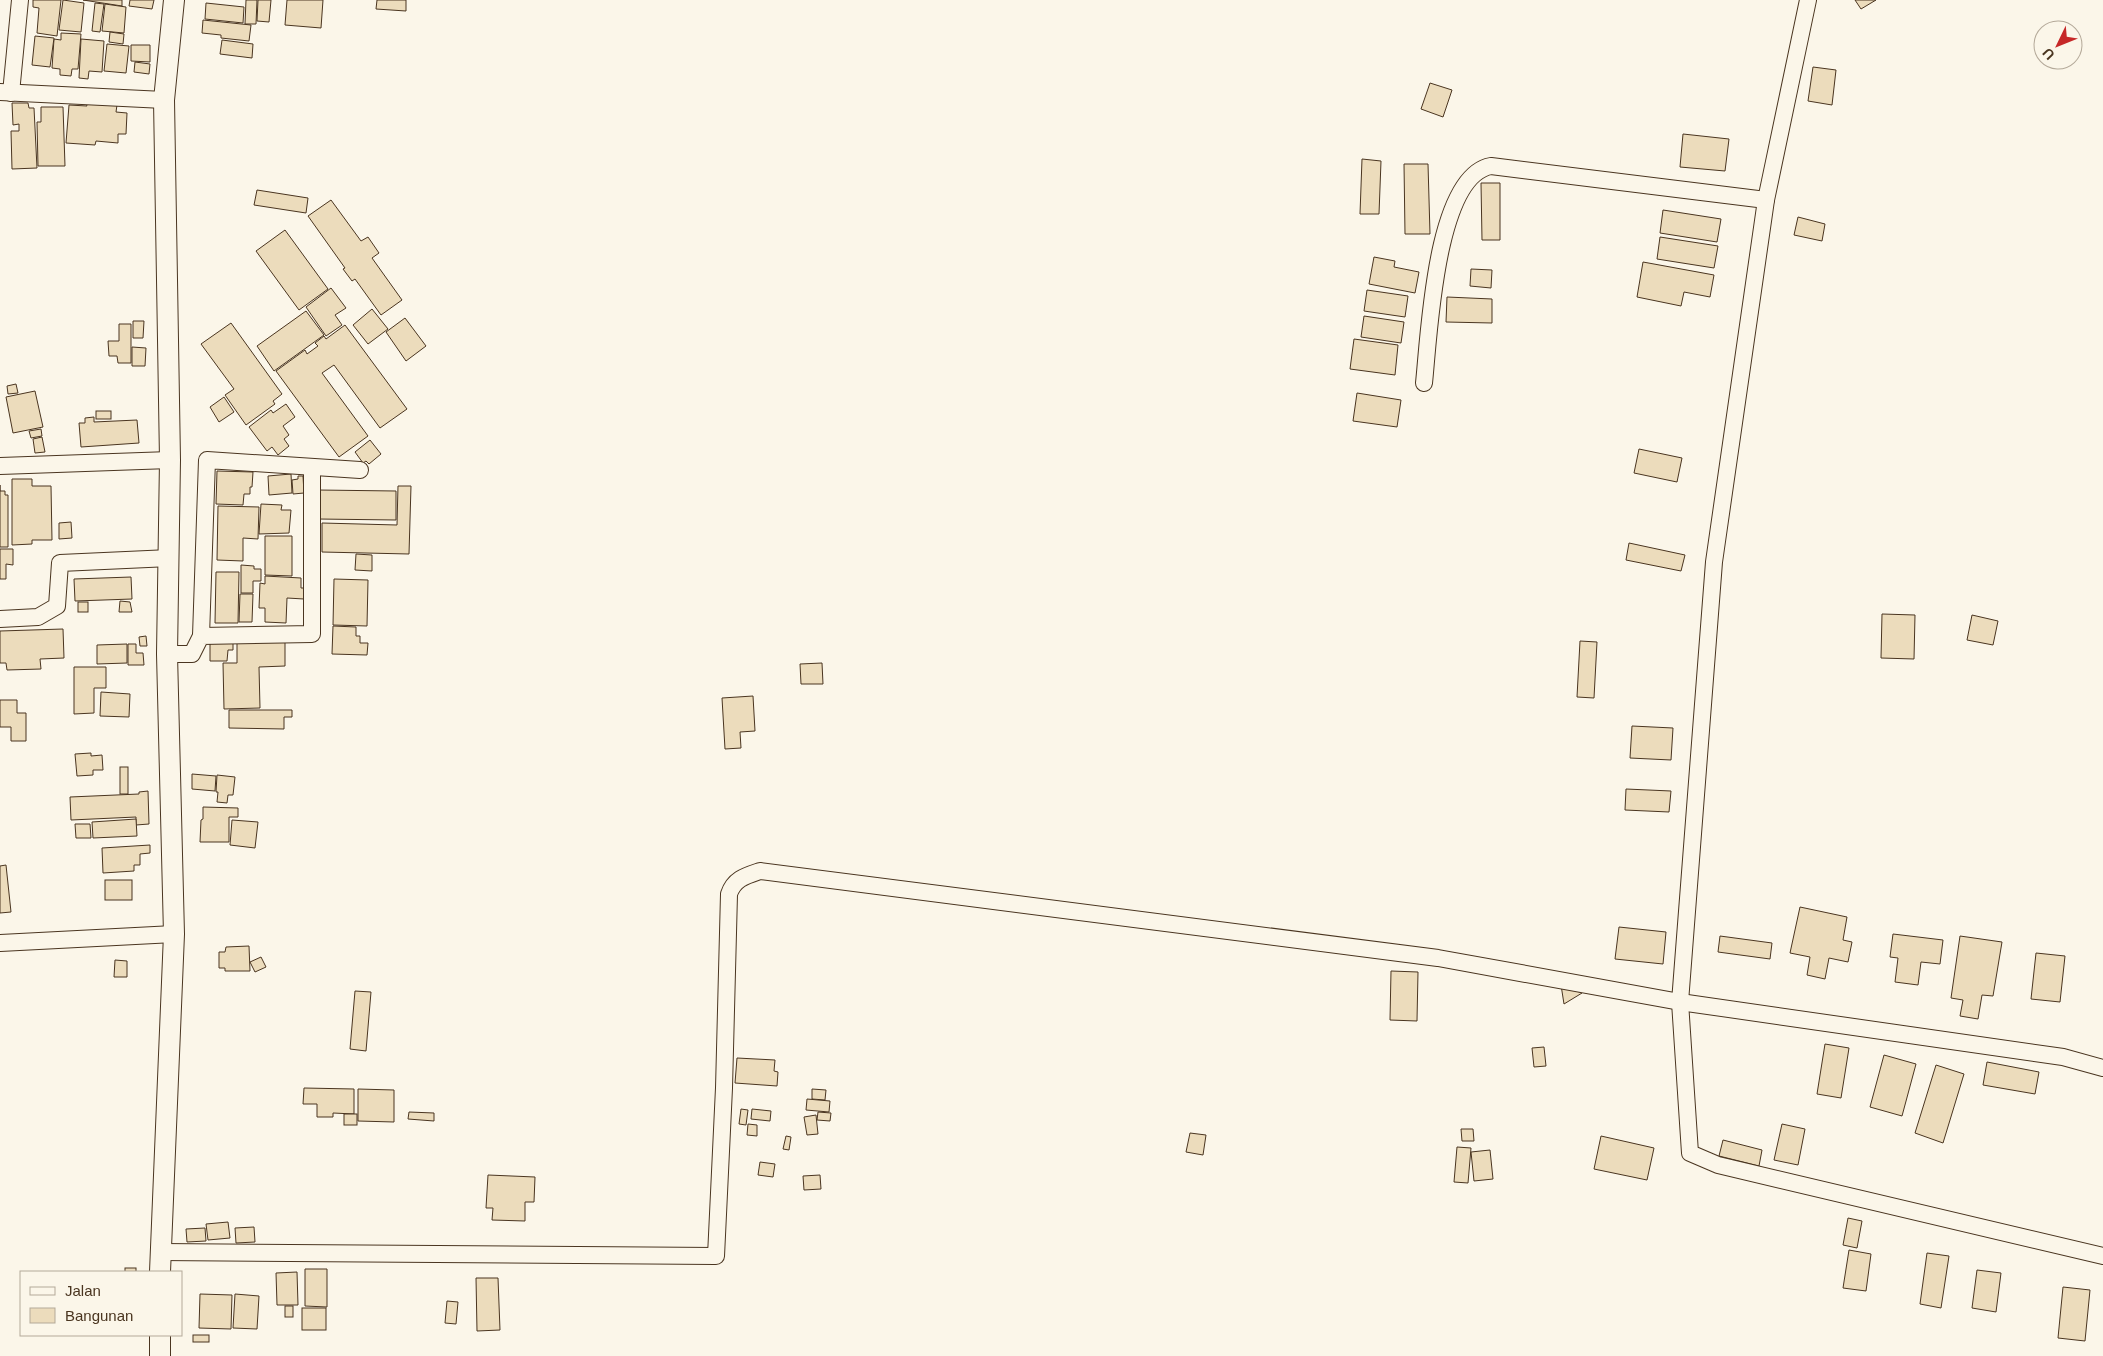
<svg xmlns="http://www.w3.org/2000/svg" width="2103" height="1356" viewBox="0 0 2103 1356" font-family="Helvetica,sans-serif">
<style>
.building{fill:#ecdcbc;stroke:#4a3520}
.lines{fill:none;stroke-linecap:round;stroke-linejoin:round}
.minor-casing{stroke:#4a3520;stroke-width:18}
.tertiary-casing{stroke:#4a3520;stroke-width:22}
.minor{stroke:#fbf6e9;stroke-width:16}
.tertiary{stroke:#fbf6e9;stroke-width:20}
</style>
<rect width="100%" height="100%" fill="#fbf6e9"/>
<g class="building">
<path d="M33,0h28l-4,36 -20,-3 2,-25 -6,-1z"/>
<path d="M63,0l21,3 -3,29 -22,-2z"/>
<path d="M83,0h39v6z"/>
<path d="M130,0h24l-2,9 -23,-3z"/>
<path d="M246,0h11l-1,24h-11z"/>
<path d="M258,0h13l-2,22 -12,-1z"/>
<path d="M287,0h36l-2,28 -36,-3z"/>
<path d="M377,0h29v11l-30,-2z"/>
<path d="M1855,0h21l-15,9z"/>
<path d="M95,3l9,1 -4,28 -8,-1z"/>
<path d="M206,3l38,4 -1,16 -38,-4z"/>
<path d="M105,4l21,3 -2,26 -22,-2z"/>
<path d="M203,20l48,5 -2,16 -28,-3v-3l-19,-2z"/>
<path d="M110,32l14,2 -1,10 -14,-2z"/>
<path d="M61,33l20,1 -3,35h-6l-1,7 -11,-1v-6l-8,-1 2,-29 7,1z"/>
<path d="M35,36l19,2 -4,29 -18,-2z"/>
<path d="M81,39l23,2 -2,31 -13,-1 -1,8 -9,-1z"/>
<path d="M222,40l31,4 -1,14 -32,-4z"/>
<path d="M107,44l22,2 -3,27 -22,-2z"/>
<path d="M131,45h19v17l-19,-1z"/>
<path d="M135,62l15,2 -1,10 -15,-2z"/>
<path d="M1813,67l23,3 -4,35 -24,-4z"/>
<path d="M1430,83l22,7 -9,27 -22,-8z"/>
<path d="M12,103h16l1,5h5l3,60 -25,1 -1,-38h8v-7l-6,1z"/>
<path d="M86,103l31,2 -1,7 11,1 -1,21h-8v9l-22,-2 -1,4 -29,-2 3,-38 18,1z"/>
<path d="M41,107h22l2,59h-27l-1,-44h4z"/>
<path d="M1683,134l46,5 -4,32 -45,-4z"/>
<path d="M1362,159l19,2 -2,53h-19z"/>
<path d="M1404,164h24l2,70h-25z"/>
<path d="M1481,183h19v57h-18z"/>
<path d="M257,190l51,8 -2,15 -52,-8z"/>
<path d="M331,200l30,41 7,-4 11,16 -7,5 30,42 -21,15 -26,-36 -3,2 -9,-12 2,-1 -37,-52z"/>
<path d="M1663,210l58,9 -4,23 -57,-9z"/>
<path d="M1798,217l27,7 -3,17 -28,-6z"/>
<path d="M285,230l43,59 -29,21 -43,-59z"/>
<path d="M1660,237l58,9 -4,22 -57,-9z"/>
<path d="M1374,257l21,4 -1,6 25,5 -4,21 -46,-9z"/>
<path d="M1643,262l71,13 -4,22 -26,-5 -3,14 -44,-9z"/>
<path d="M1471,269l21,1 -1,18 -21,-2z"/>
<path d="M331,288l15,20 -11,7 7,10 -16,11 -20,-29z"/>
<path d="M1367,290l41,6 -3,21 -41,-6z"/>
<path d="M1447,297l45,2v24l-46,-1z"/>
<path d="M372,309l16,20 -20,15 -15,-19z"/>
<path d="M306,311l18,24 -50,36 -17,-25z"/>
<path d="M1364,316l40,6 -3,21 -40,-6z"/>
<path d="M405,318l21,28 -20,15 -20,-29z"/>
<path d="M133,321h11l-1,17h-10z"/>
<path d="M231,323l51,71 -9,7 2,3 -29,21 -21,-30 9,-6 -33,-45z"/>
<path d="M119,324h12v39h-13l-1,-7h-8l-1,-15h11z"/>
<path d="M345,325l62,84 -27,19 -46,-63 -12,8 46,63 -29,21 -63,-86 29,-21 2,4 11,-8 -3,-3 9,-7 2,3z"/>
<path d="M1354,339l44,6 -3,30 -45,-6z"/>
<path d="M132,347l14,1 -1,18h-13z"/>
<path d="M16,384l2,9 -10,1 -1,-8z"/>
<path d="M35,391l8,36 -30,6 -7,-36z"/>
<path d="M1357,393l44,7 -4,27 -44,-6z"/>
<path d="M224,397l10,15 -15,10 -9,-15z"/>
<path d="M286,404l9,13 -12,9 6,9 -5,4 5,7 -11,9 -6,-8 -5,4 -18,-24 22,-17 2,3z"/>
<rect x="96" y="411" width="15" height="8"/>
<path d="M94,417v5l43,-2 2,23 -58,4 -2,-24h6v-5z"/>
<path d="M41,429l1,7 -11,2 -2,-7z"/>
<path d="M42,437l3,15 -10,1 -2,-14z"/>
<path d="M370,440l11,14 -12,10 -3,-3 -3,2 -8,-11z"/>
<path d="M1639,449l43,9 -5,24 -43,-9z"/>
<path d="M217,471l36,1 -1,15h-2v7h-6l-1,11 -27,-1z"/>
<path d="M291,474l1,19 -23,2 -1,-19z"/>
<path d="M298,476h5l1,17 -11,1 -1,-14 6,-1z"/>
<path d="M12,479h20v7h19l1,54h-20v4l-20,1z"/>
<path d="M0,485v6h5v4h3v52h-8z"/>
<path d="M398,486h13l-2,68 -87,-2v-29l75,2z"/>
<path d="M318,490l78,1v29l-78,-1z"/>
<path d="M261,504l21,1 -1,5h10l-2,23 -30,1z"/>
<path d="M218,506l41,1 -1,32 -15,-1v23l-26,-1z"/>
<path d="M71,522l1,16 -13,1v-16z"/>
<path d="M265,536h27v40l-27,-1z"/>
<path d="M1629,543l56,12 -4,16 -55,-11z"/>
<path d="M0,549h13v16l-7,-1v15h-6z"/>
<path d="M356,554l16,1v16l-17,-1z"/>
<path d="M241,565l13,1v3h7v12h-8v12h-12z"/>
<path d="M216,572h23l-1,51h-23z"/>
<path d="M265,576l36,2v10h4l-1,11 -17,-1 -1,25 -21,-1v-14h-6l1,-25 5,1z"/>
<path d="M131,577l1,22 -57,2 -1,-22z"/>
<path d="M334,579l34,1 -1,46 -34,-1z"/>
<path d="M240,594h13l-1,28h-13z"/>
<path d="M120,601l10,1 2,10h-13z"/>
<rect x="78" y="602" width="10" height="10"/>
<path d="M1882,614l33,1 -1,44 -33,-1z"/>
<path d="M1972,615l26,6 -5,24 -26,-5z"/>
<path d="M333,626l23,1v9h4v7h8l-1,12 -35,-1z"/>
<path d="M63,629l1,29 -24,1 1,10 -34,1 -1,-7h-6v-32z"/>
<path d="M146,636l1,10h-7l-1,-9z"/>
<path d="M210,640l23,2v8h-5l-1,11h-17z"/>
<path d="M285,641v25l-26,1 1,41 -36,1 -1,-46h14v-21z"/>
<path d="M1580,641l17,1 -3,56 -17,-1z"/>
<path d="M127,644v19l-30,1v-19z"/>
<path d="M128,644h8v9h7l1,12h-16z"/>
<path d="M822,663l1,21h-22l-1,-20z"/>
<path d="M74,667h32v21h-12v25l-20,1z"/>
<path d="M101,692l29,2 -1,23 -29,-1z"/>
<path d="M753,696l2,35 -15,1 1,16 -16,1 -3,-51z"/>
<path d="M0,700h17v13h9v28h-15v-14h-11z"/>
<path d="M229,710h63v7h-8v12l-55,-1z"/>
<path d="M1632,726l41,2 -2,32 -41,-2z"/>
<path d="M91,753v3l11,-1 1,15h-10v5l-16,1 -2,-22z"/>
<rect x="120" y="767" width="8" height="27"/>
<path d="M192,774l24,2 -1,15 -23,-2z"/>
<path d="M217,775l18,2 -2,18h-5l-1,8 -10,-1 1,-10h-2z"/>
<path d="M1626,789l45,2 -2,21 -44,-2z"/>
<path d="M148,791l1,33 -13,1v-8l-65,3 -1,-23 69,-3v-2z"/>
<path d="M203,807l35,1v9h-9v25h-29l1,-22 2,-1z"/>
<path d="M136,819l1,17 -44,2 -1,-16z"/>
<path d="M232,820l26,2 -3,26 -25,-3z"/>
<path d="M75,824h15l1,14h-15z"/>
<path d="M150,845v8l-10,1v11h-6v6l-31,2 -1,-25z"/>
<path d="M6,865l5,47 -11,1v-47z"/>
<rect x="105" y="880" width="27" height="20"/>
<path d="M1800,907l47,10 -4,23 9,2 -4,20 -19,-4 -4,21 -18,-4 3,-18 -20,-4z"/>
<path d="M1619,927l47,5 -3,32 -48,-5z"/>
<path d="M1893,934l50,6 -3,24 -19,-2 -3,23 -23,-3 3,-24 -8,-1z"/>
<path d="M1720,936l52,7 -2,16 -52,-7z"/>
<path d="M1960,936l42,6 -9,54 -11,-1 -4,24 -18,-3 3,-16 -12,-2z"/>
<path d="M249,946l1,25h-25v-3h-6v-16h6l1,-5z"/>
<path d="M2036,953l29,3 -5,46 -29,-3z"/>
<path d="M261,957l5,10 -11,5 -5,-10z"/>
<path d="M115,960l12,1v16h-13z"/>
<path d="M1391,971l27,1 -1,49 -27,-1z"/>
<path d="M1561,985l21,8 -18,11z"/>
<path d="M355,991l16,1 -5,59 -16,-2z"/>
<path d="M1825,1044l24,4 -8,50 -24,-4z"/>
<path d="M1544,1047l2,19 -12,1 -2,-19z"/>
<path d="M1884,1055l32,9 -14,52 -32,-9z"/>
<path d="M737,1058l38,2 -1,11 4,1 -1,14 -42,-3z"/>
<path d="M1987,1062l52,10 -4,22 -52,-9z"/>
<path d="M1936,1065l28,9 -21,69 -28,-10z"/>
<path d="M304,1088l50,1v25l-21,-1v4h-16v-13h-14z"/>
<path d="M358,1089l36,1v32l-36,-1z"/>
<path d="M812,1089l14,1 -1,10 -13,-1z"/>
<path d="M807,1099l23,2 -1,11 -23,-2z"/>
<path d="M741,1109l7,1 -2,15 -7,-1z"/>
<path d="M752,1109l19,2 -1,10 -19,-2z"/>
<path d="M409,1112l25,1v8l-26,-2z"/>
<path d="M818,1112l13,1 -1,8 -13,-1z"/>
<rect x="344" y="1114" width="13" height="11"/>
<path d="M816,1115l2,19 -11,1 -3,-18z"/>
<path d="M748,1124l9,1v11l-10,-1z"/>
<path d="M1782,1124l23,5 -7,36 -24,-5z"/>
<path d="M1461,1129h12l1,12h-12z"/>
<path d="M1190,1133l16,2 -3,20 -17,-3z"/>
<path d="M786,1136l5,1 -2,13 -6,-1z"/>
<path d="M1601,1136l53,12 -7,32 -53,-11z"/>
<path d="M1723,1140l39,10 -3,16 -40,-10z"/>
<path d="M1457,1147l14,1 -3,35 -14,-1z"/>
<path d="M1490,1150l3,29 -19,2 -3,-29z"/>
<path d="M760,1162l15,2 -2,13 -15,-2z"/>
<path d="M488,1175l47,2 -1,25h-9v19l-33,-1 1,-12h-7z"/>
<path d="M820,1175l1,14 -17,1 -1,-14z"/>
<path d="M1848,1218l14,3 -5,27 -14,-3z"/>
<path d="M228,1222l2,16 -22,2 -2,-16z"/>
<path d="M254,1227l1,15 -19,1 -1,-15z"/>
<path d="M205,1228l1,13 -19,1 -1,-13z"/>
<path d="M1849,1250l22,4 -5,37 -23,-3z"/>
<path d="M1927,1253l22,3 -8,52 -21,-4z"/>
<rect x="125" y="1268" width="11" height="4"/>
<path d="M305,1269h22v38l-22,-1z"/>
<path d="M1977,1270l24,3 -5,39 -24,-4z"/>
<path d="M297,1272l1,33h-21l-1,-32z"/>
<path d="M476,1278h22l2,52 -23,1z"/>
<path d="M2063,1287l27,3 -5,51 -27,-3z"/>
<path d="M200,1294l32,1 -1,34 -32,-1z"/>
<path d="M235,1294l24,2 -2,33 -24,-1z"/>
<path d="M447,1301l11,1 -2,22 -11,-1z"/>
<rect x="285" y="1306" width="8" height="11"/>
<rect x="302" y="1308" width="24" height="22"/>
<rect x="193" y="1335" width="16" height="7"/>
</g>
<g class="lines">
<defs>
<g id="minor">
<path d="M1808,0l-42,200 -52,362 -34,440 10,151 28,12 385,91"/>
<path d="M0,92l164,8"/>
<path d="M11,93l9,-93"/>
<path d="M1424,383c5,-46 11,-207 67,-217l275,34"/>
<path d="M0,466l170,-6"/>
<path d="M0,619l38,-2 19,-11 3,-43 110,-5"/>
<path d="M201,636l6,-176 153,10"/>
<path d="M167,654h25l9,-18 111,-2v-167"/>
<path d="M0,943l174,-9"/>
<path d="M160,1252l556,4 8,-168 5,-194c5,-15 16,-18 31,-23l678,87 242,44 383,55 40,11"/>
</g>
<g id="tertiary">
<path d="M160,1272l14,-338 -7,-280 3,-194 -6,-360 10,-100"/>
<path d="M160,1356v-21"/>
</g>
</defs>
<use href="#minor" class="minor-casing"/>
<use href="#tertiary" class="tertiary-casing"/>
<use href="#minor" class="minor"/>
<use href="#tertiary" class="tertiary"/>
</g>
<rect x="20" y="1271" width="162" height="65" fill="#fbf6e9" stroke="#b4a999"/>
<rect x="30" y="1287" width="25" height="8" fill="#fbf6e9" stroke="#b4a999"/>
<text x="65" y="1296" font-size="15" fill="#4a3520">Jalan</text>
<rect x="30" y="1308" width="25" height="15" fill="#ecdcbc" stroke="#b4a999"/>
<text x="65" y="1321" font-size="15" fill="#4a3520">Bangunan</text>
<g transform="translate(2058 45) rotate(227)"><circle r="24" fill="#fbf6e9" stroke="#b4a999"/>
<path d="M0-4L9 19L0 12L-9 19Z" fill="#c62828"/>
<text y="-8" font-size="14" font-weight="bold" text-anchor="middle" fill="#4a3520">U</text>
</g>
</svg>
